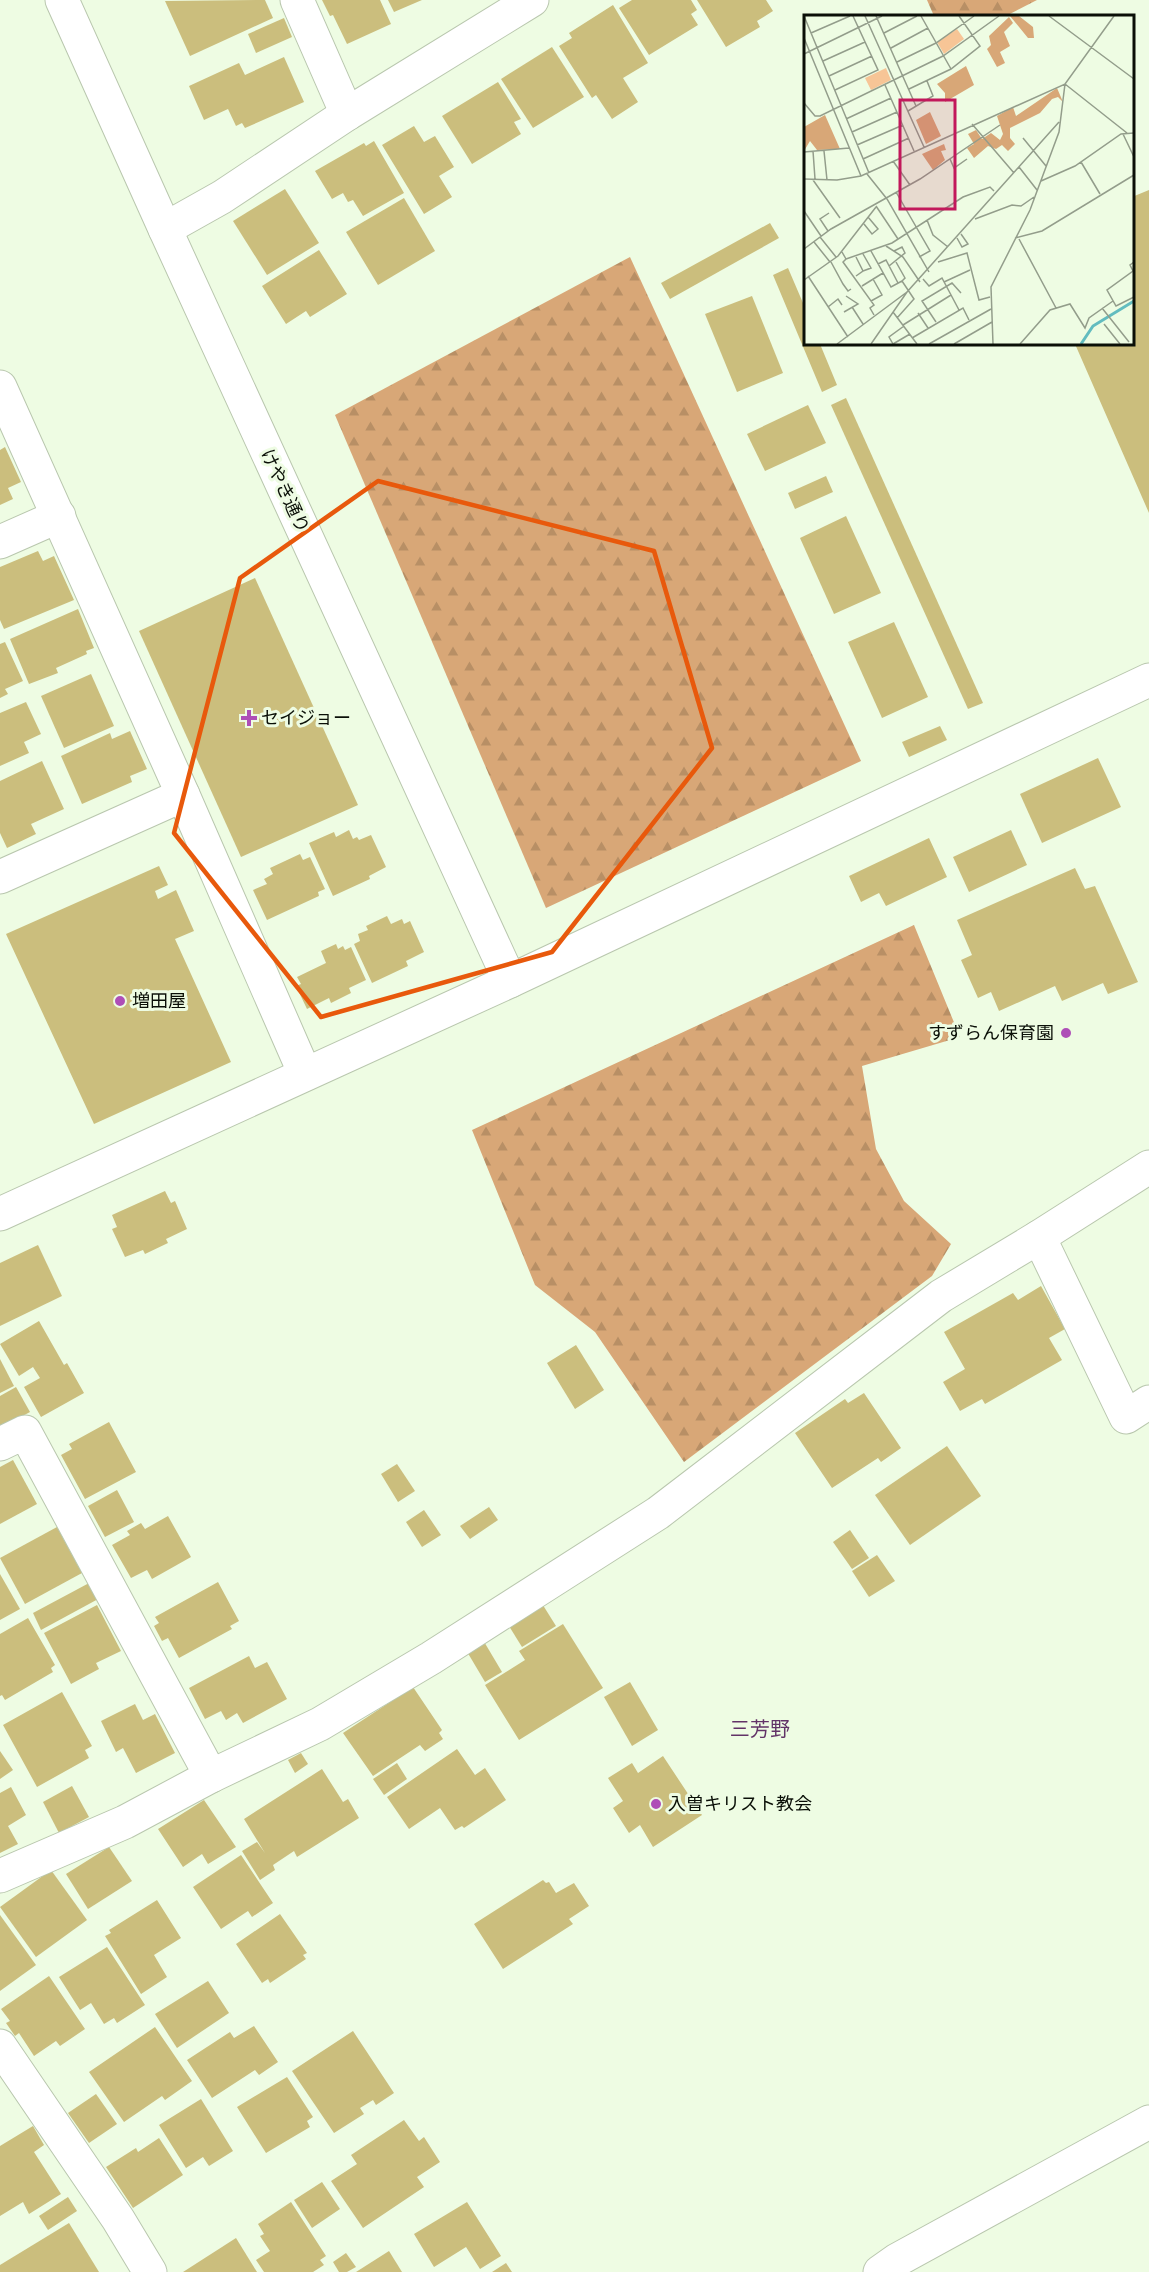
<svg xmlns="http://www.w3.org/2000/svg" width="1149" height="2272" viewBox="0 0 1149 2272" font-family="'PT Sans Narrow','Noto Sans JP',sans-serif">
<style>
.forest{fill:url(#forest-firs)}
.building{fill:#cbbe7d}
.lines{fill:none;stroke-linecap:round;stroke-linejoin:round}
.minor-casing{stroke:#b9c7ae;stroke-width:35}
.minor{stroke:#fff;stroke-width:33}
.marked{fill:none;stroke:#e8590c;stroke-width:4.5;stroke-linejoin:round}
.poi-dot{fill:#ae4eb7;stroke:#eefce3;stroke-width:2}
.labels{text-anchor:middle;stroke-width:6;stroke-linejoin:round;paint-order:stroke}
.street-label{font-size:18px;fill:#0a0f07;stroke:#eefce3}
.poi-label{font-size:18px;fill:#0a0f07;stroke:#eefce3;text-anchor:start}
.neighbourhood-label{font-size:20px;fill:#623367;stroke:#eefce3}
.inset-river{fill:none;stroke:#62bcbf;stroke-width:3}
.inset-road{fill:none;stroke:#939d8b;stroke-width:1.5}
.view{fill:#c2185b;fill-opacity:0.15;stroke:#c2185b;stroke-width:3}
.inset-edge{fill:none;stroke:#0a0f07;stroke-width:3}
</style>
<defs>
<pattern id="forest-firs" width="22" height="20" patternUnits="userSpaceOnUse" patternTransform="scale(1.5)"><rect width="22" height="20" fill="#d8a777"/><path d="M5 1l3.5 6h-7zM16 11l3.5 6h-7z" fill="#b88f65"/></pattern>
</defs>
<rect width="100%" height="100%" fill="#eefce3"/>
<g class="forest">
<path d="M927,0h110l-31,16h-72z"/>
<path d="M630,257l231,504 -315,147 -211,-493z"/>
<path d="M914,925l46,112 -98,29 14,83 28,52 47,43 -19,32 -248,186 -89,-130 -60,-47 -63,-155z"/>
</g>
<g class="building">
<path d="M265,0l8,18 -83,38 -25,-55z"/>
<path d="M322,0h58l11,24 -44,20 -14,-29 -3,1z"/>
<path d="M388,0h34l-28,12z"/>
<path d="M632,0h59l6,10 -6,4 7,11 -49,30 -30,-47z"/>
<path d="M697,0h69l7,11 -16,10 3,6 -34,20z"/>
<path d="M613,5l35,58 -25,15 15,24 -26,17 -16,-24 -4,3 -33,-52 13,-8 -3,-5z"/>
<path d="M284,18l8,19 -36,16 -8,-19z"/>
<path d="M552,47l32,50 -51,31 -32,-49z"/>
<path d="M284,57l20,45 -59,26 -3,-5 -6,3 -8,-17 -24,11 -15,-34 50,-23 6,12z"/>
<path d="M498,82l23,37 -7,3 7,12 -49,30 -30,-48z"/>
<path d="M414,126l10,16 11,-6 19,31 -15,9 13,21 -28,17 -42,-69z"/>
<path d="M374,141l30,52 -41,23 -10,-16 -5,2 -5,-9 -11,6 -17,-28 49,-28 2,3z"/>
<path d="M285,189l34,54 -52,32 -34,-54z"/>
<path d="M1149,190v323l-74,-169h57v-147z"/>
<path d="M404,198l31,53 -57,34 -32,-53z"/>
<path d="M770,223l9,15 -109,61 -9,-16z"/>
<path d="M319,250l28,44 -37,23 -4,-6 -20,13 -24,-38z"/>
<path d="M788,268l18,42v34h14l17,41 -15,7 -49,-117z"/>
<path d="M752,296l31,77 -46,19 -32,-78z"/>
<path d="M846,398l137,305 -15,6 -137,-304z"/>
<path d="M808,405l18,38 -61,28 -18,-37z"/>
<path d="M5,447l16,35 -13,6 5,11 -13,6v-55z"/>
<path d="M826,476l7,16 -38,17 -7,-16z"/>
<path d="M846,516l35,77 -47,21 -34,-76z"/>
<path d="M38,551l5,10 11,-5 20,44 -70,29 -4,-9v-53z"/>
<path d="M255,578l103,227 -117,52 -102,-226z"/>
<path d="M78,609l16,39 -8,3 1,3 -31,14 2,5 -29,11 -19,-45z"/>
<path d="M894,622l34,75 -46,21 -34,-76z"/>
<path d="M5,642l18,39 -18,8 3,5 -8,4v-54z"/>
<path d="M91,674l23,52 -50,22 -23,-52z"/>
<path d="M26,702l15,32 -17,8 5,11 -29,13v-53z"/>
<path d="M940,726l7,14 -38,17 -7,-15z"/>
<path d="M130,731l17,38 -17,7 2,6 -50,22 -21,-48 49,-23 2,6z"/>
<path d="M1098,758l23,49 -79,36 -22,-49z"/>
<path d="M42,761l22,48 -33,15 5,10 -29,14 -7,-15v-52z"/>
<path d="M349,830l4,9 4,-2 2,3 12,-5 15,32 -17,9 1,3 -37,17 -24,-53 25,-11 2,5z"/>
<path d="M1011,830l16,35 -58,27 -16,-35z"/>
<path d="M929,838l18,39 -61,29 -7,-13 -18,9 -12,-26z"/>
<path d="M300,854l3,6 7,-3 15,32 -7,3 1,4 -52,24 -14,-30 14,-6 -3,-5 9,-5 -3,-6z"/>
<path d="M159,866l9,19 -13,6 3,8 18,-9 18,41 -19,8 56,123 -137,62 -88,-190z"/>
<path d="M1075,868l10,21 10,-3 43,96 -30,12 -5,-11 -41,18 -7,-15 -56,25 -8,-19 -13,6 -17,-38 11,-5 -15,-35z"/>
<path d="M387,916l4,8 11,-5 2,5 6,-3 14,31 -18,9 2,5 -36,17 -18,-39 6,-3 -2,-7 10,-4 -2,-4z"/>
<path d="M336,944l2,5 5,-3 2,4 6,-3 15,33 -17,8 2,5 -20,10 -2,-5 -22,11 -11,-23 5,-2 -4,-7 29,-14 -5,-12z"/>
<path d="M165,1191l6,12 4,-2 12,28 -21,10 2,4 -23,11 -2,-4 -18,7 -13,-28 5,-2 -5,-12z"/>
<path d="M38,1245l24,51 -62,30v-63z"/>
<path d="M1041,1286l24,43 -16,9 13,22 -77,44 -3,-5 -22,12 -17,-29 22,-13 -21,-37 69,-39 5,7z"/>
<path d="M39,1321l25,44 3,-2 17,30 -43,24 -17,-30 16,-9 -7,-11 -14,9 -19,-32z"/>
<path d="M576,1345l28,45 -29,19 -28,-46z"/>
<path d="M0,1359l14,27 -14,7z"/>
<path d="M16,1387l14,25 -30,16v-32z"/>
<path d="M864,1393l37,55 -20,14 -3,-4 -46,30 -37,-55 50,-34 3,4z"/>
<path d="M109,1422l27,50 -51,27 -24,-44 11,-6 -3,-5z"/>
<path d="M947,1446l34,50 -71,49 -35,-50z"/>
<path d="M13,1460l24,44 -37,20v-57z"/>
<path d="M397,1464l18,27 -17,11 -17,-28z"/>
<path d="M117,1490l17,32 -29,15 -17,-31z"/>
<path d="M489,1507l9,13 -28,19 -10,-13z"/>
<path d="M424,1510l17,25 -19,12 -16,-25z"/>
<path d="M168,1516l23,41 -39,22 -5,-9 -16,8 -19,-33 18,-10 -3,-4 14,-8 4,6z"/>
<path d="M57,1527l25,46 -57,31 -25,-46z"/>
<path d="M850,1530l19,28 -17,11 -19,-27z"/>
<path d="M877,1555l18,26 -26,16 -17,-26z"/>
<path d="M0,1574l20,35 -20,11z"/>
<path d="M91,1582l9,16 -59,32 -8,-17z"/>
<path d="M218,1582l21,39 -9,5 2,3 -53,29 -11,-20 -6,3 -8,-15 5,-3 -4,-6z"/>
<path d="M541,1602l15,24 -34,21 -15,-24z"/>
<path d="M97,1605l24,46 -25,12 3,6 -28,15 -27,-51z"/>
<path d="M28,1618l27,47 -4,3 2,4 -48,28 -3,-5 -2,1v-62z"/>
<path d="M563,1624l40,64 -84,52 -34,-55 40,-25 -6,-9z"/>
<path d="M483,1640l19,32 -17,10 -19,-32z"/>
<path d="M249,1656l6,12 12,-6 20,37 -44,24 -6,-10 -11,7 -5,-9 -16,8 -16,-31z"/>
<path d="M630,1682l28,48 -26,16 -28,-49z"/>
<path d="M413,1687l29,43 -3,3 4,6 -18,12 -5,-6 -47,31 -30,-43z"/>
<path d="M62,1692l30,54 -7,4 4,8 -52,29 -34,-62z"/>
<path d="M135,1704l8,16 12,-6 20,39 -39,20 -13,-25 -7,4 -15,-31z"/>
<path d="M457,1749l18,26 10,-7 21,32 -42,28 -2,-2 -7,4 -15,-22 -31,21 -22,-32z"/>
<path d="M0,1751l13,19 -13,9z"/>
<path d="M301,1753l7,11 -13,9 -7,-13z"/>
<path d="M663,1756l39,59 -49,32 -13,-22 -11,8 -16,-25 10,-7 -15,-23 24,-15 6,10z"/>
<path d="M397,1763l10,16 -23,16 -11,-16z"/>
<path d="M322,1769l21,33 5,-3 11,19 -62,39 -3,-6 -21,14 2,5 -15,10 -18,-29 15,-9 8,11 -21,-34z"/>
<path d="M72,1786l17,31 -30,16 -16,-31z"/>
<path d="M11,1787l15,28 -18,11 10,18 -18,9v-60z"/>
<path d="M204,1800l32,47 -28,17 -6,-10 -19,13 -25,-38z"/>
<path d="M109,1847l23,34 -44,28 -22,-35z"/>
<path d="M241,1855l32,48 -21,14 -4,-6 -27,18 -28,-42z"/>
<path d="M51,1870l36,50 -51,37 -36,-50z"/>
<path d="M543,1880l3,3 3,-1 7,11 18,-10 15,23 -20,13 4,5 -70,45 -29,-45z"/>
<path d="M157,1900l24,38 -27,17 13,22 -26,17 -36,-58 6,-3 -2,-3z"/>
<path d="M280,1914l27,39 -4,2 3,4 -36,24 -2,-4 -6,4 -26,-39z"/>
<path d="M0,1915l36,50 -36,26z"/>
<path d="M107,1947l38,58 -28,18 -3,-5 -10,6 -13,-21 -11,7 -21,-33z"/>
<path d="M49,1976l36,53 -25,17 -4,-5 -22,15 -15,-23 -4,3 -9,-13 4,-2 -9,-12z"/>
<path d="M208,1981l21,32 -52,35 -22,-34z"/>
<path d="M254,2026l24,36 -19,13 -4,-5 -43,28 -25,-38 43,-28 4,6z"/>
<path d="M155,2027l37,54 -27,19 -3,-4 -38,26 -35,-50z"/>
<path d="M353,2031l41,62 -18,12 -3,-5 -13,8 4,6 -30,19 -42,-62z"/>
<path d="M287,2077l26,40 -6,4 3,6 -44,26 -29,-46z"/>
<path d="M96,2094l21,30 -28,19 -21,-30z"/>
<path d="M201,2099l32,52 -24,15 -6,-9 -17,11 -27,-43z"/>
<path d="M404,2120l15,21 5,-4 16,25 -23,15 7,10 -61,41 -32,-47 26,-17 -6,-9z"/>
<path d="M33,2126l11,19 -10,7 27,42 -32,20 -6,-12 -23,14v-70z"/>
<path d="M159,2138l24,37 -50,33 -27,-41 30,-19 2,4z"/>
<path d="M322,2182l18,27 -28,19 -18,-28z"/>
<path d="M68,2197l9,14 -29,19 -9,-14z"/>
<path d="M291,2202l35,54 -6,4 4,5 -11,7h-49l-8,-12 14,-9 -10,-15 4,-2 -6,-10z"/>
<path d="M467,2202l34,54 -21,13 -14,-22 -32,20 -20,-33z"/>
<path d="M69,2223l30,49h-99v-7z"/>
<path d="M236,2238l21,34h-74z"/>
<path d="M389,2251l13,21h-46z"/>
<path d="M346,2253l10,14 -9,5h-8l-6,-10z"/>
<path d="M506,2263l6,9h-20z"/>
</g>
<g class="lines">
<defs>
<g id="minor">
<path d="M62,0l103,229 345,752"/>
<path d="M297,0l50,114"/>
<path d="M165,229l57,-32 125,-83 185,-114"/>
<path d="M0,387l183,408 122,279"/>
<path d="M0,542l59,-26"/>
<path d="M0,877l183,-82"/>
<path d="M0,1214l510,-233 639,-301"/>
<path d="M1039,1237l87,180 23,-15"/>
<path d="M0,1444l25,-12 186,344"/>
<path d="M0,1876l125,-54 86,-46 109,-52 111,-66 227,-145 283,-217 98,-59 110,-70"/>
<path d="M0,2046l118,173 32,53"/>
<path d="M880,2272l17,-12 252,-138"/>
</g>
</defs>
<use href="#minor" class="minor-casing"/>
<use href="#minor" class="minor"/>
</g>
<path class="marked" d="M378,481l276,70 58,197 -160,204 -231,65 -147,-184 66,-255z"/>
<g class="poi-dot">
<path d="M246 709h6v6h6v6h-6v6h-6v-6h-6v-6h6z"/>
<circle cx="120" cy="1001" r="6"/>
<circle cx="1066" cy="1033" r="6"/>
<circle cx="656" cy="1804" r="6"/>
</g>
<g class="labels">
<g class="street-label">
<text transform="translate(285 491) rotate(65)" y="6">けやき通り</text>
</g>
<g class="poi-label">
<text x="261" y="724">セイジョー</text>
<text x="132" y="1007">増田屋</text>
<text x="1054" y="1039" text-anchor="end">すずらん保育園</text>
<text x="668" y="1810">入曽キリスト教会</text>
</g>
<g class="neighbourhood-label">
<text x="760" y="1736">三芳野</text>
</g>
</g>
<g transform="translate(804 15)">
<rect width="330" height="330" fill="#eefce3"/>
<path d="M206,1h9l14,11 1,11h-6zM205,2l4,6 -9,9 6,14 -10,6 5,11 -8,4 -10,-18 4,-4 -2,-9zM162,51l8,19 -29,17v-9l-8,-9zM253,73l6,14 -5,-5 -6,2 -12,14 -30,15v10l5,6 -7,7 -6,-6 -6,4 -8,-3 -14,12 -7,-10 7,-4 -6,-10 8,-4 6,9 9,-6 9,7 3,-6 -6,-18 16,-9 3,9zM126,97l11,24 -15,8 -10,-24zM21,100l15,34 -23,1 -7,-9 -6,10v-24zM140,129l2,6 -5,1 4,9 -12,10 -11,-16z" fill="#d8a777"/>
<path d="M153,14l7,10 -20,15 -7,-12zM82,53l5,12 -20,10 -6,-12z" fill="#f7c596"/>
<path class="inset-river" d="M277,329l12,-18 41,-25"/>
<path class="inset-road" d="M0,1l65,157M61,1l59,131M72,1l40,90M117,1l30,53M245,1l85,63M7,18l39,-17M80,18l33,-17M0,23l57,138M87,33l37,-20M0,39l78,-38M19,46l42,-19M93,47l39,-19 38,-27M25,61l43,-20M81,70l29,66M105,74l42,-20 29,-23 -21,-30M31,75l43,-20 -25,-54M0,88l11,13h5l123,-60 56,-40M104,96l25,-15 -6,-15M42,104l45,-21M168,109l42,49M48,117l45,-20M319,119l11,23M219,123l23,28M53,130l46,-20M9,136l2,28M20,136l3,29M0,137l45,-4M59,144l46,-21M146,144l4,9 13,-9M89,146l17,24M277,147l19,32M215,152l18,23M63,159l20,25 42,73M0,164l33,1 24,-4 204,-92 62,49M9,165l27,38M237,166l34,-15 46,-32 13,-1M92,177l34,59 -11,6M72,191l22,33M0,196l17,25M171,204l37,-14 9,1 13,-9M123,205l6,15 15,12M60,209l8,10 6,-5 -10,-12M24,216l-8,-12 9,-6M16,222l16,20M153,223l5,9 6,-3 -7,-10M211,223l27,-7 92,-56M215,224l37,69M10,227l16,20M82,231l17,11 17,25M0,234l27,-20 89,-50 80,-54M67,236l20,36 11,-6M38,237l4,7 -3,3 31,43 -4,3 4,7M42,244l46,-16 71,-46 27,-10 4,4M27,247l12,22 5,7 3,-2M92,247l9,16 -3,3 12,18 -17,19M134,247l29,-9 12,47 11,-3M330,247l-4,3 3,6 -26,19 9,16 18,-9M74,249l8,-4 12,23M85,251l16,-13 -3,-6 -8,4M59,256l8,-3 -8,-14M4,261l40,61M52,261l7,-5 -7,-14M119,264l6,7 13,-8 17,32M0,265l34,-24 38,-49M140,267l26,-12M58,271l21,-13M67,286l11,-6 -9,-16M24,292l10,-8 4,6M48,292l11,17M298,293l27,34M40,297l14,-8 -12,-8M89,297l24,32M114,298l10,15M132,307l-14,-21 30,-18 9,10M300,309l16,20M99,310l48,-30M108,323l51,-30 6,12M33,329l70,-52M67,329l36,-52 152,-170M89,329l-4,-7 15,-11M89,329l17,-10M125,329l62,-35M150,329l38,-22M189,329l-2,-57 39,-77 29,-78 6,-48 49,-68M216,329l30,-34 20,-6 15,24 4,-10 24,-17"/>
<path class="view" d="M96,85h55v109h-55z"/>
<rect width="330" height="330" class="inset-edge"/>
</g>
</svg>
